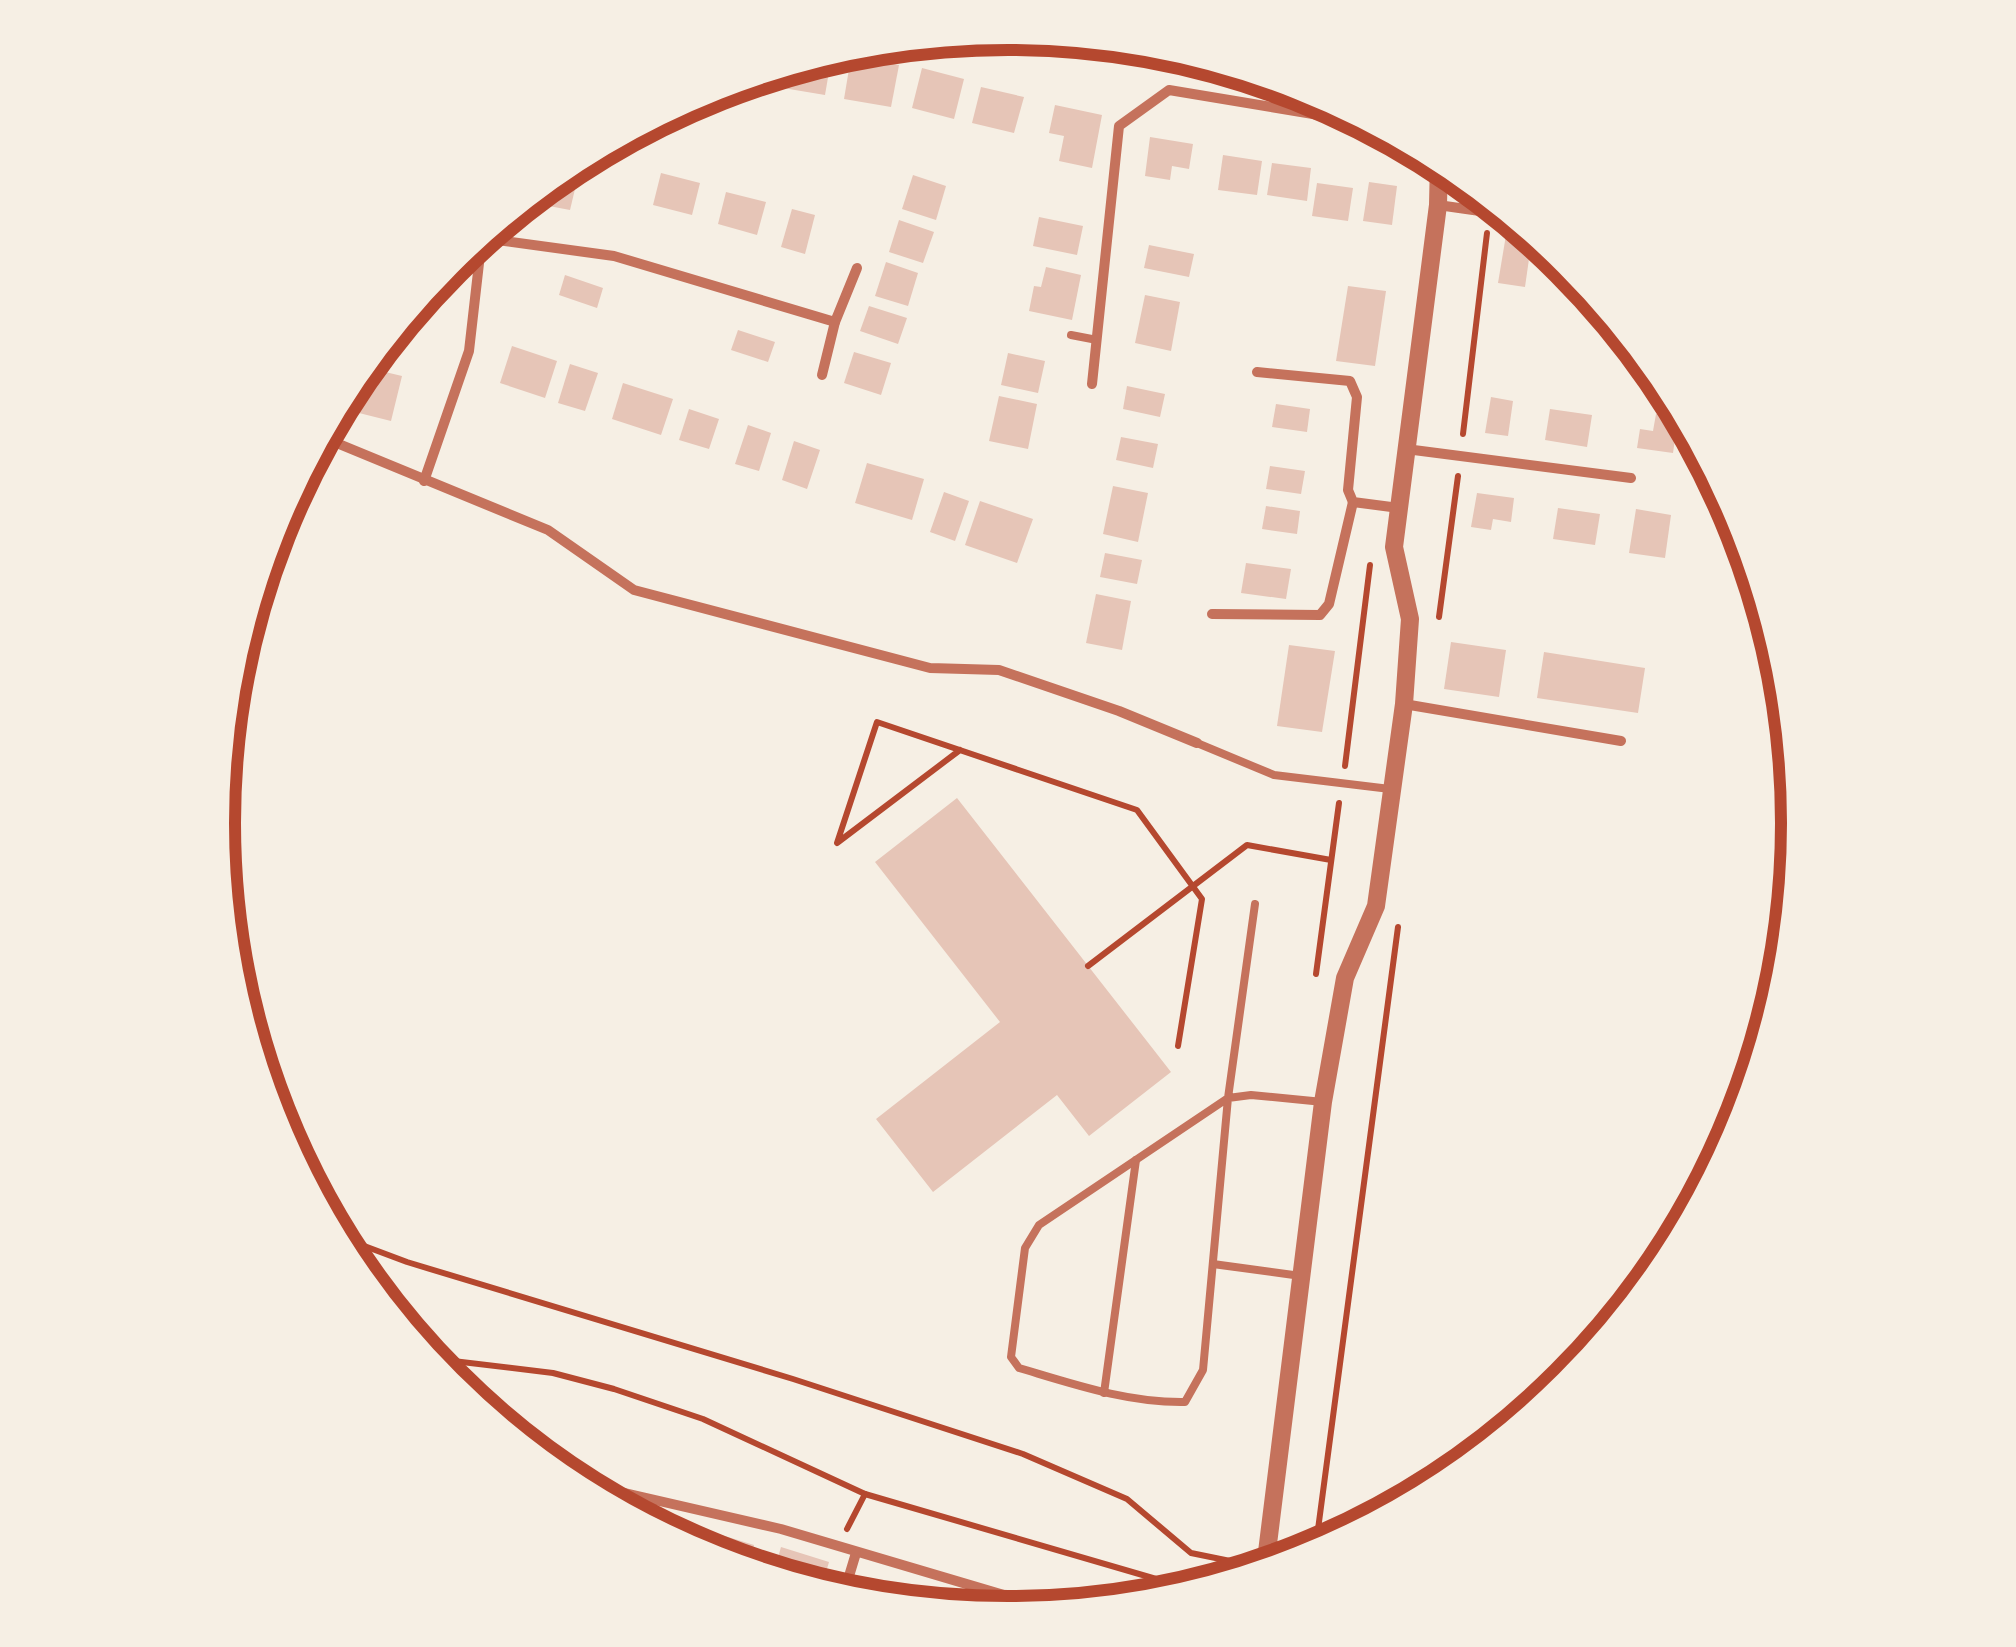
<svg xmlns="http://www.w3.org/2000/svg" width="2016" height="1647" viewBox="0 0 2016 1647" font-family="'PT Sans',sans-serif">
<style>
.building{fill:#e6c5b7}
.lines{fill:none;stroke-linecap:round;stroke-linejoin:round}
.path{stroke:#b5482f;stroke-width:6}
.service{stroke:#c5725c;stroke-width:8}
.minor{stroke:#c5725c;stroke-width:10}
.tertiary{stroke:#c5725c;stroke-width:18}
.rim{fill:none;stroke:#b5482f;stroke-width:12}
</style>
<rect width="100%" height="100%" fill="#f6efe4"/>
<g class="building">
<path d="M832,54l-7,41 -66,-11 2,-8z"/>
<path d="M851,57l48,8 -8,42 -47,-8z"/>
<path d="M922,68l42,11 -10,40 -42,-11z"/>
<path d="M981,87l43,10 -10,36 -42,-10z"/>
<path d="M1055,105l47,10 -10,53 -33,-7 5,-25 -15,-3z"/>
<path d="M1150,137l43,7 -4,25 -17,-3 -2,14 -25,-4z"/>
<path d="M1223,155l39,6 -5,34 -39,-5z"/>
<path d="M587,156l-4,24 -25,-5 11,-10z"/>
<path d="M1272,163l39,5 -4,33 -40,-6z"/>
<path d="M661,173l39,10 -8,32 -39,-10z"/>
<path d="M913,175l33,11 -10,34 -34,-11z"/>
<path d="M1369,182l28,4 -5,39 -29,-4z"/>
<path d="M1317,183l36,5 -5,33 -36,-5z"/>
<path d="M547,184l28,5 -5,21 -37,-7 2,-10z"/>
<path d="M726,192l40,10 -9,33 -39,-11z"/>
<path d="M792,209l23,6 -10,39 -24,-7z"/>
<path d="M1039,217l44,9 -6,29 -44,-9z"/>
<path d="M899,220l35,12 -11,31 -34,-11z"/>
<path d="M1506,235l26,3 -7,49 -27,-4z"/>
<path d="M1149,245l45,9 -5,23 -45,-9z"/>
<path d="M886,262l32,11 -10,33 -33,-10z"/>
<path d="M1046,267l35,8 -9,45 -43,-9 5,-25 7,1z"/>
<path d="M1570,267l7,9 7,8 -17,-2z"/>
<path d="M565,275l38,13 -6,20 -38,-13z"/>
<path d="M1348,286l38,5 -11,75 -39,-5z"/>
<path d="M1145,295l35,7 -9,49 -36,-8z"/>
<path d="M869,306l38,12 -9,26 -38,-13z"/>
<path d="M738,330l37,12 -7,20 -37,-12z"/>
<path d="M512,346l45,15 -12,37 -45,-15z"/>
<path d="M854,352l37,11 -10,32 -37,-12z"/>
<path d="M1008,353l37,8 -7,32 -37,-8z"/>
<path d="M570,364l28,9 -13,38 -27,-8z"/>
<path d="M381,371l21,5 -11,45 -40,-10 6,-29 20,5z"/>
<path d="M623,383l50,16 -12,36 -49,-16z"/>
<path d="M1127,386l38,8 -5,23 -37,-8z"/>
<path d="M999,396l38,8 -9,45 -39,-8z"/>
<path d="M1491,397l22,4 -5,35 -23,-3z"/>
<path d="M1276,404l34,5 -3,23 -35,-5z"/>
<path d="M689,409l30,10 -10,30 -30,-9z"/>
<path d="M1550,409l42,6 -5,32 -42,-7z"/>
<path d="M1656,414l22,4 -5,35 -36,-5 3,-19 13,2z"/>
<path d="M748,425l23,8 -12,38 -24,-7z"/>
<path d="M1121,437l37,7 -5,24 -37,-8z"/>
<path d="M794,441l26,9 -13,39 -25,-9z"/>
<path d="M867,463l57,16 -12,41 -57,-17z"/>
<path d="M1270,466l35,5 -4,23 -35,-5z"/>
<path d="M1113,486l35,7 -10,49 -35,-8z"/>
<path d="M944,492l25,9 -14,40 -25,-9z"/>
<path d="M1477,493l37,5 -3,24 -18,-3 -2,11 -20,-3z"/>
<path d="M980,501l53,18 -16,44 -52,-18z"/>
<path d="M1266,506l34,5 -3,23 -35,-5z"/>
<path d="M1558,508l42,6 -5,31 -42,-6z"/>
<path d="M1636,509l35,6 -6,43 -36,-5z"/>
<path d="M1105,553l37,7 -5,24 -37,-7z"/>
<path d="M1246,563l45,6 -5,30 -45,-6z"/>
<path d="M1096,594l35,7 -9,49 -36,-7z"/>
<path d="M1451,642l55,8 -7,47 -55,-8z"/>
<path d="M1289,645l46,6 -13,81 -45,-6z"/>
<path d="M1544,652l101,16 -7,45 -101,-15z"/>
<path d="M957,798l214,274 -82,64 -32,-41 -124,97 -57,-73 124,-97 -125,-160z"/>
<path d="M702,1529l52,16 -6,22 -52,-18z"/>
<path d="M781,1547l48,15 -8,27 -48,-14z"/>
<path d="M872,1592l48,6 -1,8 -48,-5z"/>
</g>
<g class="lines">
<g class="path">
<path d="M989,34l12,4"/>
<path d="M1406,144l-1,8 7,11"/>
<path d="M1463,434l24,-201"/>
<path d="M1439,617l19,-141"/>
<path d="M960,750l-123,93 40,-121 260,88 65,89 -24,147"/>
<path d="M1345,766l25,-201"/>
<path d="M1088,966l159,-121 84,15"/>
<path d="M1316,974l23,-171"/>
<path d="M335,1235l72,27 386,117 230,75 104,45 64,54 49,10"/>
<path d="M428,1358l125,15 61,16 89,30 162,75 329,96"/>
<path d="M847,1529l18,-35"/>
<path d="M1315,1552l83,-625"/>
</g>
<g class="service">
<path d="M1071,335l26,5"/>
<path d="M1197,743l77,32 116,14"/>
<path d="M1255,904l-27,194 -25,272 -18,32c-57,1 -112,-18 -166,-34l-8,-11 14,-109 14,-23 189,-127 23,-3 72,7"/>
<path d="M1213,1264l88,12"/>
<path d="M1104,1393l32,-233"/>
</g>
<g class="minor">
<path d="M1438,205l70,10"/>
<path d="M482,238l132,18 221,66"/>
<path d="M1257,372l93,9 7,16 -9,93 5,12 46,6"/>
<path d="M822,375l13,-53 22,-54"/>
<path d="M1092,384l27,-258 50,-36 198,33"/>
<path d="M322,437l226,93 86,60 296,78 69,2 120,41 78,32"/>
<path d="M1406,449l225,29"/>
<path d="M424,481l45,-130 13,-114"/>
<path d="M1212,614l108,1 9,-11 24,-102"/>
<path d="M1404,704l217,37"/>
<path d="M1765,1041l6,-76"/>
<path d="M603,1488l178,41 273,81"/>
<path d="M843,1596l13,-43"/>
</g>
<path class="tertiary" d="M1265,1568l58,-466 22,-124 31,-72 28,-202 6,-85 -16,-72 44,-342 1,-44"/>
</g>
<path d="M0 0H2016V1647H0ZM235 823a773 773 0 1 1 1546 0a773 773 0 1 1-1546 0Z" fill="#f6efe4" fill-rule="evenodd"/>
<path class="rim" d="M235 823a773 773 0 1 1 1546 0a773 773 0 1 1-1546 0Z"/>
</svg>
